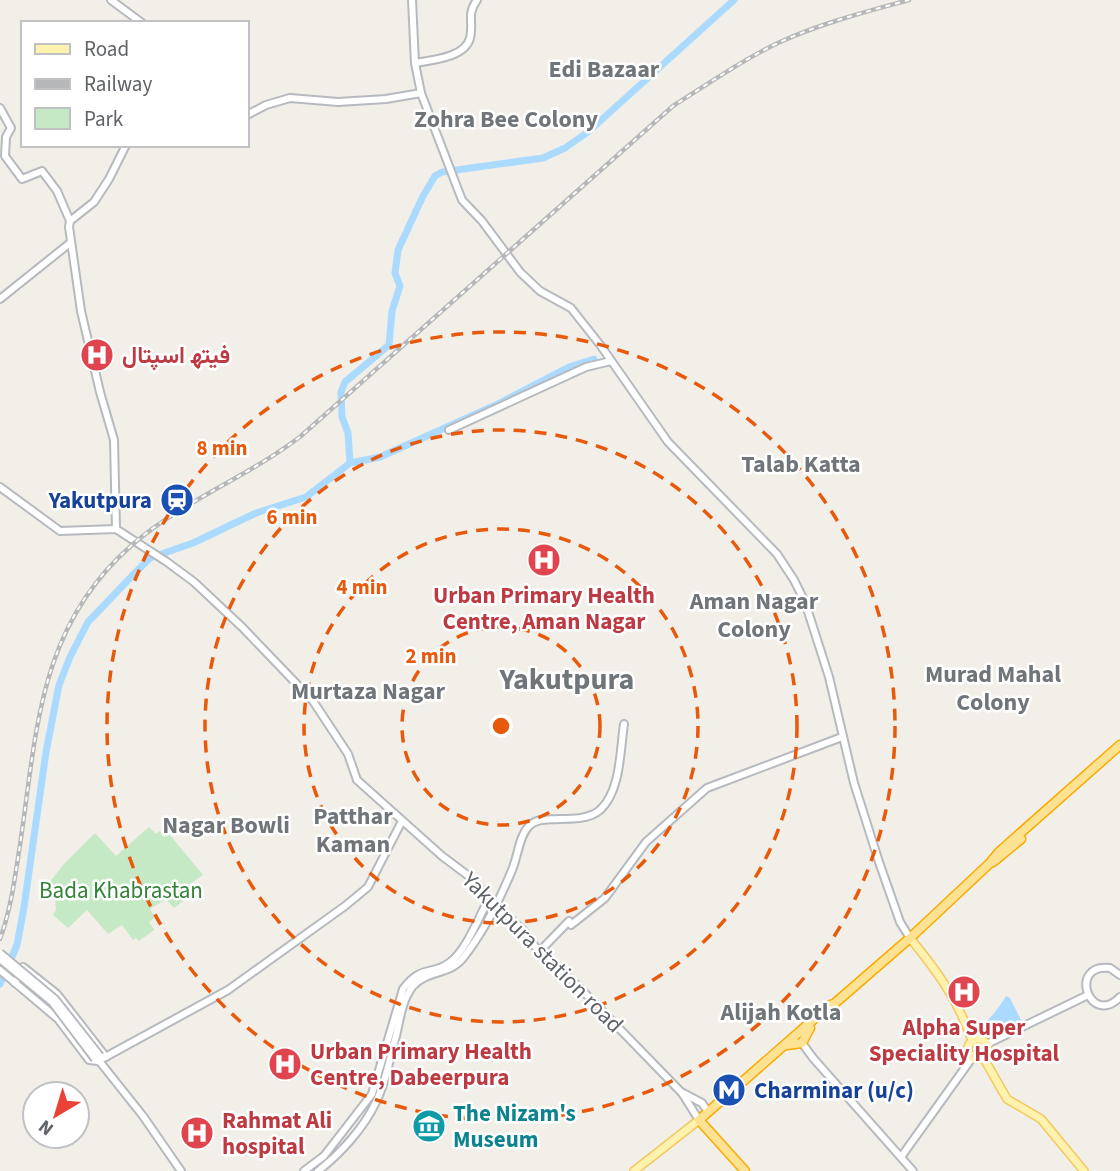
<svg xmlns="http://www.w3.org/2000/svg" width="1120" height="1171" viewBox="0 0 1120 1171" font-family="'Source Sans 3',Vazirmatn,sans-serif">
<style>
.green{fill:#c5e8c5}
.water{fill:#aadaff}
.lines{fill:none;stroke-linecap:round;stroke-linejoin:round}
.river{stroke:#aadaff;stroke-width:7}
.secondary-casing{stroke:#b6babf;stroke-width:10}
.primary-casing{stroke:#f2c960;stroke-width:10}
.highway-casing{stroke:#f9ab00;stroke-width:11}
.secondary{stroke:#fff;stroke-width:6}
.primary{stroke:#fff2af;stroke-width:7}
.highway{stroke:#fde293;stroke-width:8}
.rail-casing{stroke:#b6b7b8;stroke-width:4.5}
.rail{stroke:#fff;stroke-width:2;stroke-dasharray:5;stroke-linecap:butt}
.secondary-bridge-casing{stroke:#b6babf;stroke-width:10;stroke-linecap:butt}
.secondary-bridge{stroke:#fff;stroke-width:6}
.ring{fill:none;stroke:#e8590c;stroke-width:3.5;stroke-dasharray:12 9}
.labels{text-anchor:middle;stroke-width:5;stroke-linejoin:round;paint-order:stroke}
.health-label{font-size:23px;font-weight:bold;fill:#be3a42;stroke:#fff;text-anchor:start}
.transit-label{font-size:23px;font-weight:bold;fill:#164399;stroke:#fff;text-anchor:end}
.park-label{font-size:23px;fill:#348238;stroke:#fff}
.street-label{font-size:23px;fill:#5f6368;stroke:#fff}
.culture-label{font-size:23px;font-weight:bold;fill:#0d838f;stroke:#fff;text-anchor:start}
.neighbourhood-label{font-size:24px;font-weight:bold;fill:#70757a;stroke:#fff}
.district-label{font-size:30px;font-weight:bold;fill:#70757a;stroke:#fff}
.centre{fill:#e8590c;stroke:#fff;stroke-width:3.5}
.ring-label{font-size:21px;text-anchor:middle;font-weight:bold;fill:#e8590c;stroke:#fff;stroke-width:5;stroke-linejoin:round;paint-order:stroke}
</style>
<rect width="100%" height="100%" fill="#f1efe8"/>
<path class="green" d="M149,827l7,7 3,-3 5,6 5,-3 34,41 -19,13 4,9 -14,11 -8,-9 -16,10 5,8 -6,5 5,8 -15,11 -3,-3 -3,2 -11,-15 -14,9 -21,-24 -19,18 -15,-13 3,-5 -1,-15 -9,-8 17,-22 32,-32 21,23z"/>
<path class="water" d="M1006,996l4,2 12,24 -30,16 -16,-8c12,-8 24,-23 30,-34z"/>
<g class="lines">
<g class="river">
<path d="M350,463l-2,-30 -6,-16 -1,-25 4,-10 44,-37 3,-34 8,-25 -5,-13 3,-23 25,-54 12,-20 7,-4 101,-14 22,-10 23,-16 146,-132"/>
<path d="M0,984l17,-39 7,-38 22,-155 13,-67 11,-28 18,-35 45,-47 17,-17 43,-15 63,-30 50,-16 44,-34 30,-6 116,-52 73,-38 25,-8"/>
</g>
<defs>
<g id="secondary">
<path d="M111,0l31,23"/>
<path d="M412,0l3,63 6,30 41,107 20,21 38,51 20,19 31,17 30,38 67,96 109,112 17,26 11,22 24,75 25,106 25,79 21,60 10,16"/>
<path d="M415,63c16,-3 50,-5 55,-25 4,-15 -4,-23 7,-38"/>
<path d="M0,108l11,20 -5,9 -1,19 17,23 20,-8 15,20 13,30"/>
<path d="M247,115l19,-10 24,-7 48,4 48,-3 35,-6"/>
<path d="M0,299l70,-56"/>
<path d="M449,430l137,-63 25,-6"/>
<path d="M0,487l60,44 56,-2 51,33 27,20 48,45 71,74 35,53 9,26 85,76 28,21 26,29 27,24 16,22 38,33 104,107 21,11 6,9"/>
<path d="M116,529l-2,-89 -14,-48 -19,-81 -12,-84 1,-6 24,-19 15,-23 17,-34"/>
<path d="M539,952l30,-31 2,4 34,-27 41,-56 61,-54 135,-51"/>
<path d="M0,970l58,49 31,41 9,1"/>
<path d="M1120,975l-10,-7c-43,-5 -20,60 10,29"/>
<path d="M15,983l8,-16 34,27 49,63"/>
<path d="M802,1043l11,15 100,113"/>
<path d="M987,1044l101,-49"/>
<path d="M100,1057v5l43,54 38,55"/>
<path d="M98,1061l130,-71 117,-84 23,-19 34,-66"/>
<path d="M682,1093l17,27"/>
<path d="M901,1157l71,-99"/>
<path d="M304,1171l20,-15 48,-62 31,-105c19,-25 28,-13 46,-26 17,-12 30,-46 40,-65"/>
<path d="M318,1171c22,-17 46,-43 58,-69 10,-20 14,-45 20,-66 4,-17 6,-36 17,-50 14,-16 37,-11 50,-28 20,-25 37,-59 49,-88 6,-14 7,-34 17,-44 8,-8 19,-6 30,-7 13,0 31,0 41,-9 21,-19 20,-60 24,-86"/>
</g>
<g id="primary">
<path d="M910,938c28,34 47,61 62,102"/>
<circle cx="978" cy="1049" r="10"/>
<path d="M983,1057l24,42 34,20 43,52"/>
<path d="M634,1171l65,-51"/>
</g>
<g id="highway">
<path d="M993,862l28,-23"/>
<path d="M787,1045l15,-2 8,-15"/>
<path d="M745,1171l-46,-51 131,-115 4,-1 76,-66 80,-75 9,-11 121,-107"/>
</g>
</defs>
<use href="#secondary" class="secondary-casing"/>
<use href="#primary" class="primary-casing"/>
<use href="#highway" class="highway-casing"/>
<use href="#secondary" class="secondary"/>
<use href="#primary" class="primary"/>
<use href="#highway" class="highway"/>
<defs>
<path id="rail" d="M0,939c11,-30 15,-62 20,-94 17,-114 18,-218 112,-300 50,-44 116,-68 169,-109l372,-330c35,-22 69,-46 107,-64 42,-19 85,-30 129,-42"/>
</defs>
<use href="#rail" class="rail-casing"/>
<use href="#rail" class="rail"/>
<defs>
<g id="secondary-bridge">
<path d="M0,953l55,46 45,57"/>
<path d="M0,959l52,43 43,57"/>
</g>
</defs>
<use href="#secondary-bridge" class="secondary-bridge-casing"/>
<use href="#secondary-bridge" class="secondary-bridge"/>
</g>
<g class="ring">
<circle cx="501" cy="726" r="99"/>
<circle cx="501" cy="726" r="197"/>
<circle cx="501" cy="726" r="296"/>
<circle cx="501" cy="726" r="394"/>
</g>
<defs>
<symbol id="hospital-disc" viewBox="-11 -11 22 22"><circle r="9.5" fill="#e0444e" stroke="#fff"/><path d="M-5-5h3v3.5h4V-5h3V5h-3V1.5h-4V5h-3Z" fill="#fff"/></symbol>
<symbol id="station-disc" viewBox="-11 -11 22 22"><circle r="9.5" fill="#1a4fb4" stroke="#fff"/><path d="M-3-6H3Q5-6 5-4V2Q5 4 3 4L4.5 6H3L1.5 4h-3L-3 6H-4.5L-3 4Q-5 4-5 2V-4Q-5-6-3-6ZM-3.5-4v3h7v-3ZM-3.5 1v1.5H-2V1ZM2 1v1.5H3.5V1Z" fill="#fff"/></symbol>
<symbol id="metro-disc" viewBox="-11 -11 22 22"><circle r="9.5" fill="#1a4fb4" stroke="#fff"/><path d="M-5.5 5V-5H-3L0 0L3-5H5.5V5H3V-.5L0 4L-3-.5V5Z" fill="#fff"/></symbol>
<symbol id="museum-disc" viewBox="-11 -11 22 22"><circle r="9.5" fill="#0f9aa8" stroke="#fff"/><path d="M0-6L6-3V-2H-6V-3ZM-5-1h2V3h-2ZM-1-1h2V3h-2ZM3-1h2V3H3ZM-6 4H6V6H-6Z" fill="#fff"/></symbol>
</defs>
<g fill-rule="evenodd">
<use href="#hospital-disc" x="78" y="336" width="38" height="38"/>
<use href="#station-disc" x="158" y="481" width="38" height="38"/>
<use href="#hospital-disc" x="525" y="541" width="38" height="38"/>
<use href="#hospital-disc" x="945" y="973" width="38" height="38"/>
<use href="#hospital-disc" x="266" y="1045" width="38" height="38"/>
<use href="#metro-disc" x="710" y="1071" width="38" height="38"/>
<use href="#museum-disc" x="410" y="1107" width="38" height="38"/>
<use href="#hospital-disc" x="178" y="1114" width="38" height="38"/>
</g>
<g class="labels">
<g class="health-label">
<text x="122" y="363">فیتھ اسپتال</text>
<text x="544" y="603" text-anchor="middle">Urban Primary Health<tspan x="544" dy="26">Centre, Aman Nagar</tspan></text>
<text x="964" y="1035" text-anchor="middle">Alpha Super<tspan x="964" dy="26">Speciality Hospital</tspan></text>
<text x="310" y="1059">Urban Primary Health<tspan x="310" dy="26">Centre, Dabeerpura</tspan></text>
<text x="222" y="1128">Rahmat Ali<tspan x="222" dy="26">hospital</tspan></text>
</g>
<g class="transit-label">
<text x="152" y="508">Yakutpura</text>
<text x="754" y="1098" text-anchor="start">Charminar (u/c)</text>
</g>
<g class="park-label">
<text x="121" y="898">Bada Khabrastan</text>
</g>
<g class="street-label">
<text transform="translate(543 952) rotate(45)" y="8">Yakutpura station road</text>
</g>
<g class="culture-label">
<text x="453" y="1121">The Nizam's<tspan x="453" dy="26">Museum</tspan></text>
</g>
<g class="neighbourhood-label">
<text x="604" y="77">Edi Bazaar</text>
<text x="506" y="127">Zohra Bee Colony</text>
<text x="801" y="472">Talab Katta</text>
<text x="754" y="609">Aman Nagar<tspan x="754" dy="28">Colony</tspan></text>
<text x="993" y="682">Murad Mahal<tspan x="993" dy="28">Colony</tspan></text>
<text x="368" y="699">Murtaza Nagar</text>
<text x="353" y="824">Patthar<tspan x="353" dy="28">Kaman</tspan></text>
<text x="226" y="833">Nagar Bowli</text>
<text x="781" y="1020">Alijah Kotla</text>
</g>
<g class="district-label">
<text x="567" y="689">Yakutpura</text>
</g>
</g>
<circle cx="501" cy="726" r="10" class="centre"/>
<g class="ring-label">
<text x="222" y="455">8 min</text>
<text x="292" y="524">6 min</text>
<text x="362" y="594">4 min</text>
<text x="431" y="663">2 min</text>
</g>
<rect x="21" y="21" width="228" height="126" fill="#ffffff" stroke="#bfc1c3" stroke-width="2"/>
<rect x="35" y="44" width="35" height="10" fill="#fff2af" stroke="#bfc1c3" stroke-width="2"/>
<text x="84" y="56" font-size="21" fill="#5f6368">Road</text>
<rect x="35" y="79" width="35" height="10" fill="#b6b7b8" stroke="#bfc1c3" stroke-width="2"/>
<text x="84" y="91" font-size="21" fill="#5f6368">Railway</text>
<rect x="35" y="108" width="35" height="21" fill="#c5e8c5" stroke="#bfc1c3" stroke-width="2"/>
<text x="84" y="126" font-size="21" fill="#5f6368">Park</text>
<g transform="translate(56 1115) rotate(218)"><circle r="33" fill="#ffffff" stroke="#bfc1c3" stroke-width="2"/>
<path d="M0-5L12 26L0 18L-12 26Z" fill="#ea4335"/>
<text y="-10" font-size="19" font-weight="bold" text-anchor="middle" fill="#5f6368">N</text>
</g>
</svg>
